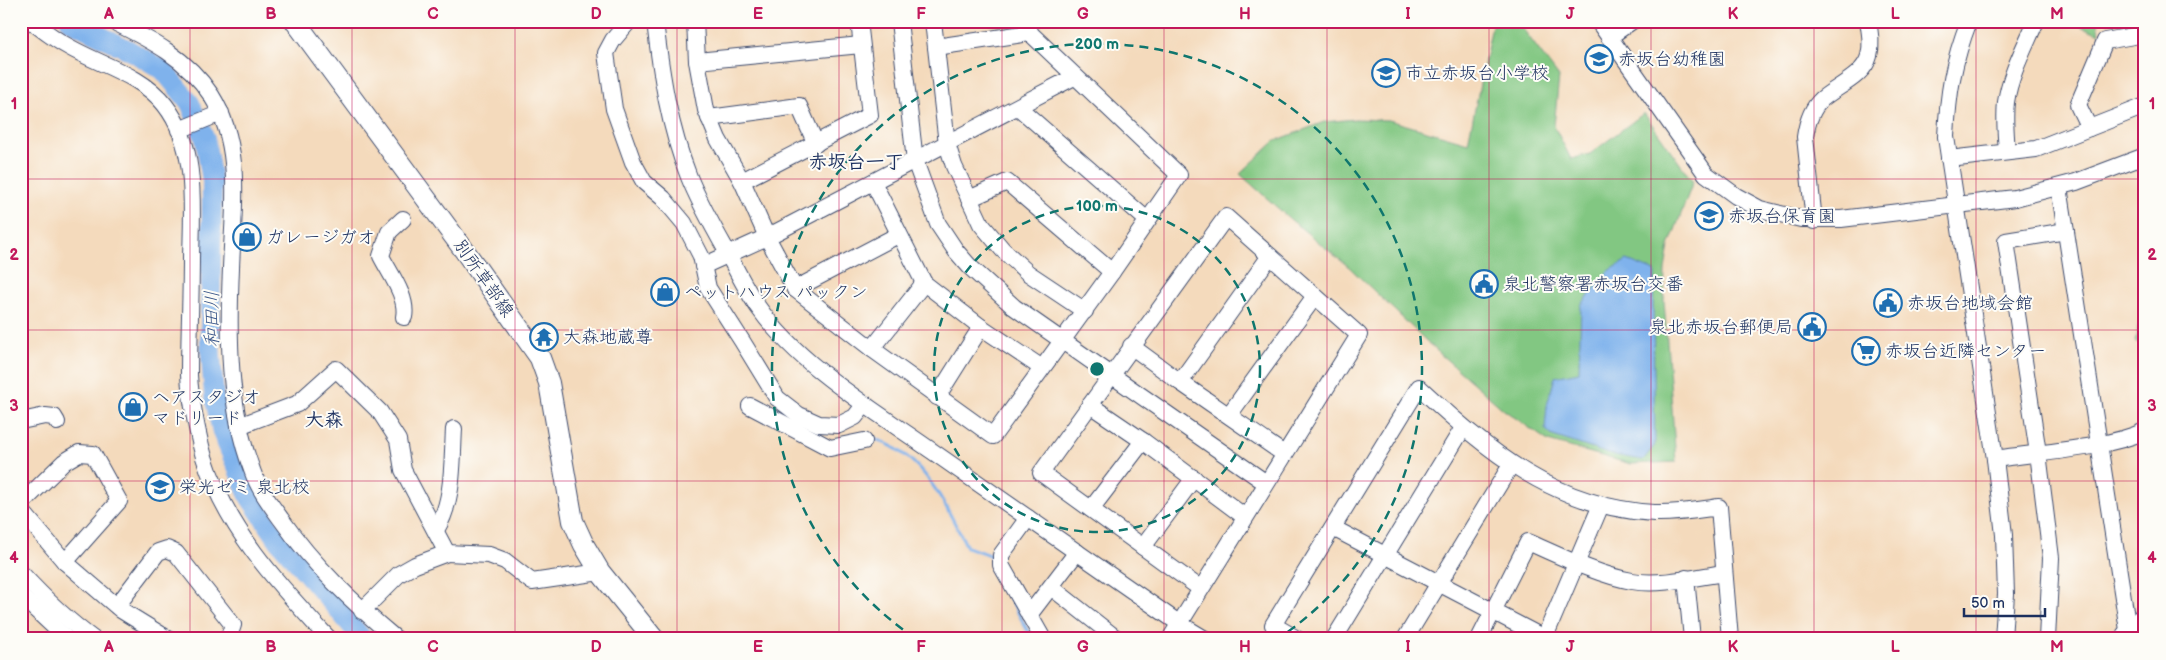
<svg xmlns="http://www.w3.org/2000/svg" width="2166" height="660" viewBox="0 0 2166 660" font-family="'Balsamiq Sans','Klee One',sans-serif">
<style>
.green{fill:#82c782;stroke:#4e7b70}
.water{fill:#7fb2ec;stroke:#4d70a5}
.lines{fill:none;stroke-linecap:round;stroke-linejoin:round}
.stream{stroke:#7fb2ec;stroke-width:3}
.river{stroke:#7fb2ec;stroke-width:20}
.minor-casing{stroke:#3c496c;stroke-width:18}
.major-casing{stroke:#3c496c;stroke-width:22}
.minor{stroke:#fff;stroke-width:16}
.major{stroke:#fff;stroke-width:20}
.grid{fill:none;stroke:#c2185b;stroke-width:1;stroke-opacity:0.55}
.ring{fill:none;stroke:#0f766e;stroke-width:2.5;stroke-dasharray:9 6}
.labels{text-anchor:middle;stroke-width:4;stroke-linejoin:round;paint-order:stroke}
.poi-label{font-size:18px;fill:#1b2f5e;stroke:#fdfcf7;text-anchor:start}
.street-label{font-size:18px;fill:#1b2f5e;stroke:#fdfcf7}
.neighbourhood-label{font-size:19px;font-weight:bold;fill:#1b2f5e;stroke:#fdfcf7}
.water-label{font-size:19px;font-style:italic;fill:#395689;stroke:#fdfcf7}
.centre{fill:#0f766e;stroke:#fdfcf7;stroke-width:2.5}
.ring-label{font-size:15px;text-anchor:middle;font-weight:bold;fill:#0f766e;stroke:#fdfcf7;stroke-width:4;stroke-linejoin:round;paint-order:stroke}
.neatline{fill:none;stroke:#c2185b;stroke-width:2}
.grid-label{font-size:16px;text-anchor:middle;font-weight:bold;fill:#c2185b}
</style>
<rect width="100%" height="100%" fill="#fdfcf7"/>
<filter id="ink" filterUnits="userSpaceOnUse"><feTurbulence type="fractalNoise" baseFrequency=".02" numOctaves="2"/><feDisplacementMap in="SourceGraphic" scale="10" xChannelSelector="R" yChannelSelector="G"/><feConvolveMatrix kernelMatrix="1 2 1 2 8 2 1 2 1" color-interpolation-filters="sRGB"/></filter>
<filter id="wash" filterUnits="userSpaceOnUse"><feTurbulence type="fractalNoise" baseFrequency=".0096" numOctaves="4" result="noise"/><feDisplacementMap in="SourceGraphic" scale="20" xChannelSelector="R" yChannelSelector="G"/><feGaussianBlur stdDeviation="1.12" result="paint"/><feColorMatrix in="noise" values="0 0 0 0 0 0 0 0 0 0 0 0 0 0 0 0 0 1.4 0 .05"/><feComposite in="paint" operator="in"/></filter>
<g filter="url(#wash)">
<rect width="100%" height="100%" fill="#f4dabc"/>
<g class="green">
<path d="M1493,21h29l-2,4 39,52 -5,49 17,33 19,-5 54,-41 49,69 -24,64 -4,23 -1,32 12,161 -45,2 -83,-23 -44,-31 -65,-57 -90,-86 -59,-48 -50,-45 35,-33 49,-19 31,-3 34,1 79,23z"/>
<path d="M2068,21h30l2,13z"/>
<path d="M2145,294v50l-10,-2z"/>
</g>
<path class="water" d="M1627,260l28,11 -2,31 2,143 -12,15 -34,-6 -59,-19 -5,-7 2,-23 8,-28 24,-5 2,-67 28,-34z"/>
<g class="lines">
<g class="stream">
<path d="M869,437c54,15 74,64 98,110l23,8 4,11"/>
<path d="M1000,579l32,60"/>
</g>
<path class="river" d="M70,21l59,29 34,20 27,33 15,36 7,42 -2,162 4,53 8,36 28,66 29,43 84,98"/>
</g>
</g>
<g filter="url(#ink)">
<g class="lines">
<defs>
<g id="minor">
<path d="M31,21c12,9 24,19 38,26 31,18 73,28 96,58 33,42 27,102 26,153 0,39 -2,78 -2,117 1,22 9,61 15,82 23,73 74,127 125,182"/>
<path d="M112,21c39,19 75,37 99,74 33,52 22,115 20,173 -3,67 -3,139 21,202 6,18 18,34 29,49 33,47 71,83 115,120"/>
<path d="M629,21l-16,19 -7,13 8,56 19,53 11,20 19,16 21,25 17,33 7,32 34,53 35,57 22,17 20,9 20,1 16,-8 10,-13"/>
<path d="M655,21c6,53 14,106 34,156 10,25 23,48 36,71 10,20 20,40 33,59 41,59 116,103 174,144 83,58 166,115 248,173l25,15"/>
<path d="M695,21l2,40 9,49 12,29 24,42 25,56 28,52 77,60 121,87 119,-164 67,-97 -149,-142 -2,-12"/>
<path d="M899,21l16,140 23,63 18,27 14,16 44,40 252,176"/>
<path d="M933,21l14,123 7,22 27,58 22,26 25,23 57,38"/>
<path d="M1598,21l108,153 30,22 24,13 41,10h40l174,-21 61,-16 69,-26"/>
<path d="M1969,21c-16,41 -21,72 -23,116l49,322 9,76 2,59 -3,45"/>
<path d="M1609,37l23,-16"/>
<path d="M936,47l94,-14"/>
<path d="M697,61l164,-16"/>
<path d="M1018,107l129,113"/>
<path d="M709,118l90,-12 17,38"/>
<path d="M2089,128l-11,-23 27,-64 40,-7"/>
<path d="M179,130l42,-17"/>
<path d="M2007,152c-1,-17 -3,-33 -1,-50 4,-28 19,-55 30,-81"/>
<path d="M1949,159l87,-10 109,-43"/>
<path d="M742,181l128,-66 -11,-94"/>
<path d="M873,182l51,101 57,44 61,41"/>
<path d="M2059,187l69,443"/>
<path d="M969,199l38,-17 105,90"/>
<path d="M403,219l-14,13 -8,24c9,18 27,41 23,61"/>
<path d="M1814,221l-9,-84c2,-14 6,-28 17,-38 15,-13 42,-23 47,-43 3,-12 1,-23 -1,-35"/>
<path d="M703,266l64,-29 307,-160"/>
<path d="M795,289l103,-54"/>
<path d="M1131,346l49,36 104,72"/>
<path d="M872,349l52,-66"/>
<path d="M1180,382l90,-126"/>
<path d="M937,397l44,-70"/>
<path d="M1090,405l53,36 102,76"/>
<path d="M750,406l80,42 34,-7"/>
<path d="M1229,415l86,-119"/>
<path d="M21,421l24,-5 9,1 3,5"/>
<path d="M239,426l58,-22 39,-35 44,43 18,28 5,30 44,83 -32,12 -16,9 -37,37"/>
<path d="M1995,459c45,-7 110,-10 150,-28"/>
<path d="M21,504l43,-42 15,-9 14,1 26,47 -54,61"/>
<path d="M1091,509l52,-68"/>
<path d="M21,510l44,52 56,48 47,29"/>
<path d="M1028,518l-27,37v10l42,74"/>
<path d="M1333,528l211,110"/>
<path d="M436,530c18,-29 16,-67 18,-101"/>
<path d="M1143,547l51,-69"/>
<path d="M447,553l42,2 16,6 27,21 68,-10"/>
<path d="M21,573c22,24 46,47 72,66"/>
<path d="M1686,578l6,61"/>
<path d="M1051,587l66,52"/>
<path d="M21,596l46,43"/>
<path d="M117,606l41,-54 9,-3 9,4 57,72 -5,14"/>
<path d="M1029,615l48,-63"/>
<path d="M2124,635l21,-22"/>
<path d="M1170,639l189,-304 -133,-118 -185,256 160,116"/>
<path d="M1297,639l-24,-14 146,-238c70,65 135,120 235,126 22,1 43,-3 65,-6l11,132"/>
<path d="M1334,639l129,-211"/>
<path d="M1405,639l106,-174"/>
<path d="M1479,639l49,-97c32,14 70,33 104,39 27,5 64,-4 92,-8"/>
<path d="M1544,639l57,-134"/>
<path d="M2047,639l4,-81 -13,-105 -32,-212 60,-10"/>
</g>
<path id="major" d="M295,21l169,229 76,108 9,25 24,138 11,24 16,27 54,67"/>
</defs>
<use href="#minor" class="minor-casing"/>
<use href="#major" class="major-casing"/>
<use href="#minor" class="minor"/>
<use href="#major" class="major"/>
</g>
</g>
<path class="grid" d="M190,21v618M352,21v618M515,21v618M677,21v618M839,21v618M1002,21v618M1164,21v618M1327,21v618M1489,21v618M1651,21v618M1814,21v618M1976,21v618M21,179h2124M21,330h2124M21,481h2124"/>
<g class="ring">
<circle cx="1097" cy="369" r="163"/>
<path d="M915 638A325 325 0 1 1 1279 638"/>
</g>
<defs>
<symbol id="school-ring" viewBox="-11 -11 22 22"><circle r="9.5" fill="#fdfcf7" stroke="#1f6fb2" stroke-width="1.5"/><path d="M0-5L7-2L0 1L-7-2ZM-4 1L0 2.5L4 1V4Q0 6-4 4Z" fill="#1f6fb2"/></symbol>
<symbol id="shop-ring" viewBox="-11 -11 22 22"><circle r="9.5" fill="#fdfcf7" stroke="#1f6fb2" stroke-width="1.5"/><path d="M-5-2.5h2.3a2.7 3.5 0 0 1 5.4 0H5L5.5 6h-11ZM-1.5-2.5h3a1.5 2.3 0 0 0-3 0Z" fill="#1f6fb2"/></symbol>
<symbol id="civic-ring" viewBox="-11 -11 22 22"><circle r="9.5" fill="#fdfcf7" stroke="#1f6fb2" stroke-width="1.5"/><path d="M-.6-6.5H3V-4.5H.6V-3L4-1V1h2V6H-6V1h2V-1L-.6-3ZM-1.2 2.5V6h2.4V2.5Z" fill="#1f6fb2"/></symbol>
<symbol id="temple-ring" viewBox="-11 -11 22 22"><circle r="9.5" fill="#fdfcf7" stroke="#1f6fb2" stroke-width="1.5"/><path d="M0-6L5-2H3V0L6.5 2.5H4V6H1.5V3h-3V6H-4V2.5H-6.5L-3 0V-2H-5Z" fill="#1f6fb2"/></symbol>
<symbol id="supermarket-ring" viewBox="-11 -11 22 22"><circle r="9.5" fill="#fdfcf7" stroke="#1f6fb2" stroke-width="1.5"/><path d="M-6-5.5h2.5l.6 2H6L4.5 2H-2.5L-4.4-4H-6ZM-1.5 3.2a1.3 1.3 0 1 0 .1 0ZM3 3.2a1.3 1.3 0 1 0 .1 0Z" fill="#1f6fb2"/></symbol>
</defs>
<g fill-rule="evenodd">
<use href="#school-ring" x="1583" y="43" width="32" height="32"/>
<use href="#school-ring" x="1370" y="57" width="32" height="32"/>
<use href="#school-ring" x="1693" y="200" width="32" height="32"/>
<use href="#shop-ring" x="231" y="221" width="32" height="32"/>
<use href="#civic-ring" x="1468" y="268" width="32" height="32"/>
<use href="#shop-ring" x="649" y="276" width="32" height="32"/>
<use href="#civic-ring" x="1872" y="287" width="32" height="32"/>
<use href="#civic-ring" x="1796" y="311" width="32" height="32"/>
<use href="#temple-ring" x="528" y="321" width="32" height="32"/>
<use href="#supermarket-ring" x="1850" y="335" width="32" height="32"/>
<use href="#shop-ring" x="117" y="391" width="32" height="32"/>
<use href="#school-ring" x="144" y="471" width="32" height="32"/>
</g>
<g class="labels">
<g class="poi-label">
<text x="1618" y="65">赤坂台幼稚園</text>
<text x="1405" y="79">市立赤坂台小学校</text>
<text x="1728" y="222">赤坂台保育園</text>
<text x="266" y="243">ガレージガオ</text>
<text x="1503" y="290">泉北警察署赤坂台交番</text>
<text x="684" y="298">ペットハウス パックン</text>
<text x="1907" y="309">赤坂台地域会館</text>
<text x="1793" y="333" text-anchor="end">泉北赤坂台郵便局</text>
<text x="563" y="343">大森地蔵尊</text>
<text x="1885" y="357">赤坂台近隣センター</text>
<text x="152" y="403">ヘアスタジオ<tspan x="152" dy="21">マドリード</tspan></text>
<text x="179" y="493">栄光ゼミ 泉北校</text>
</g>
<g class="street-label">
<text transform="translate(484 278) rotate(55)" y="6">別所草部線</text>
</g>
<g class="neighbourhood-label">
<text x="856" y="168">赤坂台一丁</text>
<text x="324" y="426">大森</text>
</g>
<g class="water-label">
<text transform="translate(211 319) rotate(-90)" y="7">和田川</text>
</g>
</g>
<circle cx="1097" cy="369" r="8" class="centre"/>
<g class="ring-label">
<text x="1097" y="49">200 m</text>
<text x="1097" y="211">100 m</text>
</g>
<rect width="2166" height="660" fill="none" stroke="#fdfcf7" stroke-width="55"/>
<path d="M1964 608v8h81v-8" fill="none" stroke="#1b2f5e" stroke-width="2.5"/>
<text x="1971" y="608" font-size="15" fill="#1b2f5e" stroke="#fdfcf7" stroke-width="4" paint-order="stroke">50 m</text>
<rect x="28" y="28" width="2110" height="604" class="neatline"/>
<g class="grid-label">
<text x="109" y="19">A</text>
<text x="271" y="19">B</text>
<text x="433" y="19">C</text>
<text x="596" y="19">D</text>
<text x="758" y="19">E</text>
<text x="921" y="19">F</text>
<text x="1083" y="19">G</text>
<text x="1245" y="19">H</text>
<text x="1408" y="19">I</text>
<text x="1570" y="19">J</text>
<text x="1733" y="19">K</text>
<text x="1895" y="19">L</text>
<text x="2057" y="19">M</text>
<text x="14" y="109">1</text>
<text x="2152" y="109">1</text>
<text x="14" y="260">2</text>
<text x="2152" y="260">2</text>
<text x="14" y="411">3</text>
<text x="2152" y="411">3</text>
<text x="14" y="563">4</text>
<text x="2152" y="563">4</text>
<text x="109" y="652">A</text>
<text x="271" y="652">B</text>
<text x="433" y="652">C</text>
<text x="596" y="652">D</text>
<text x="758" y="652">E</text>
<text x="921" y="652">F</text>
<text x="1083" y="652">G</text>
<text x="1245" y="652">H</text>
<text x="1408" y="652">I</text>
<text x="1570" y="652">J</text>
<text x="1733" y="652">K</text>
<text x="1895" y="652">L</text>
<text x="2057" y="652">M</text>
</g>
</svg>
